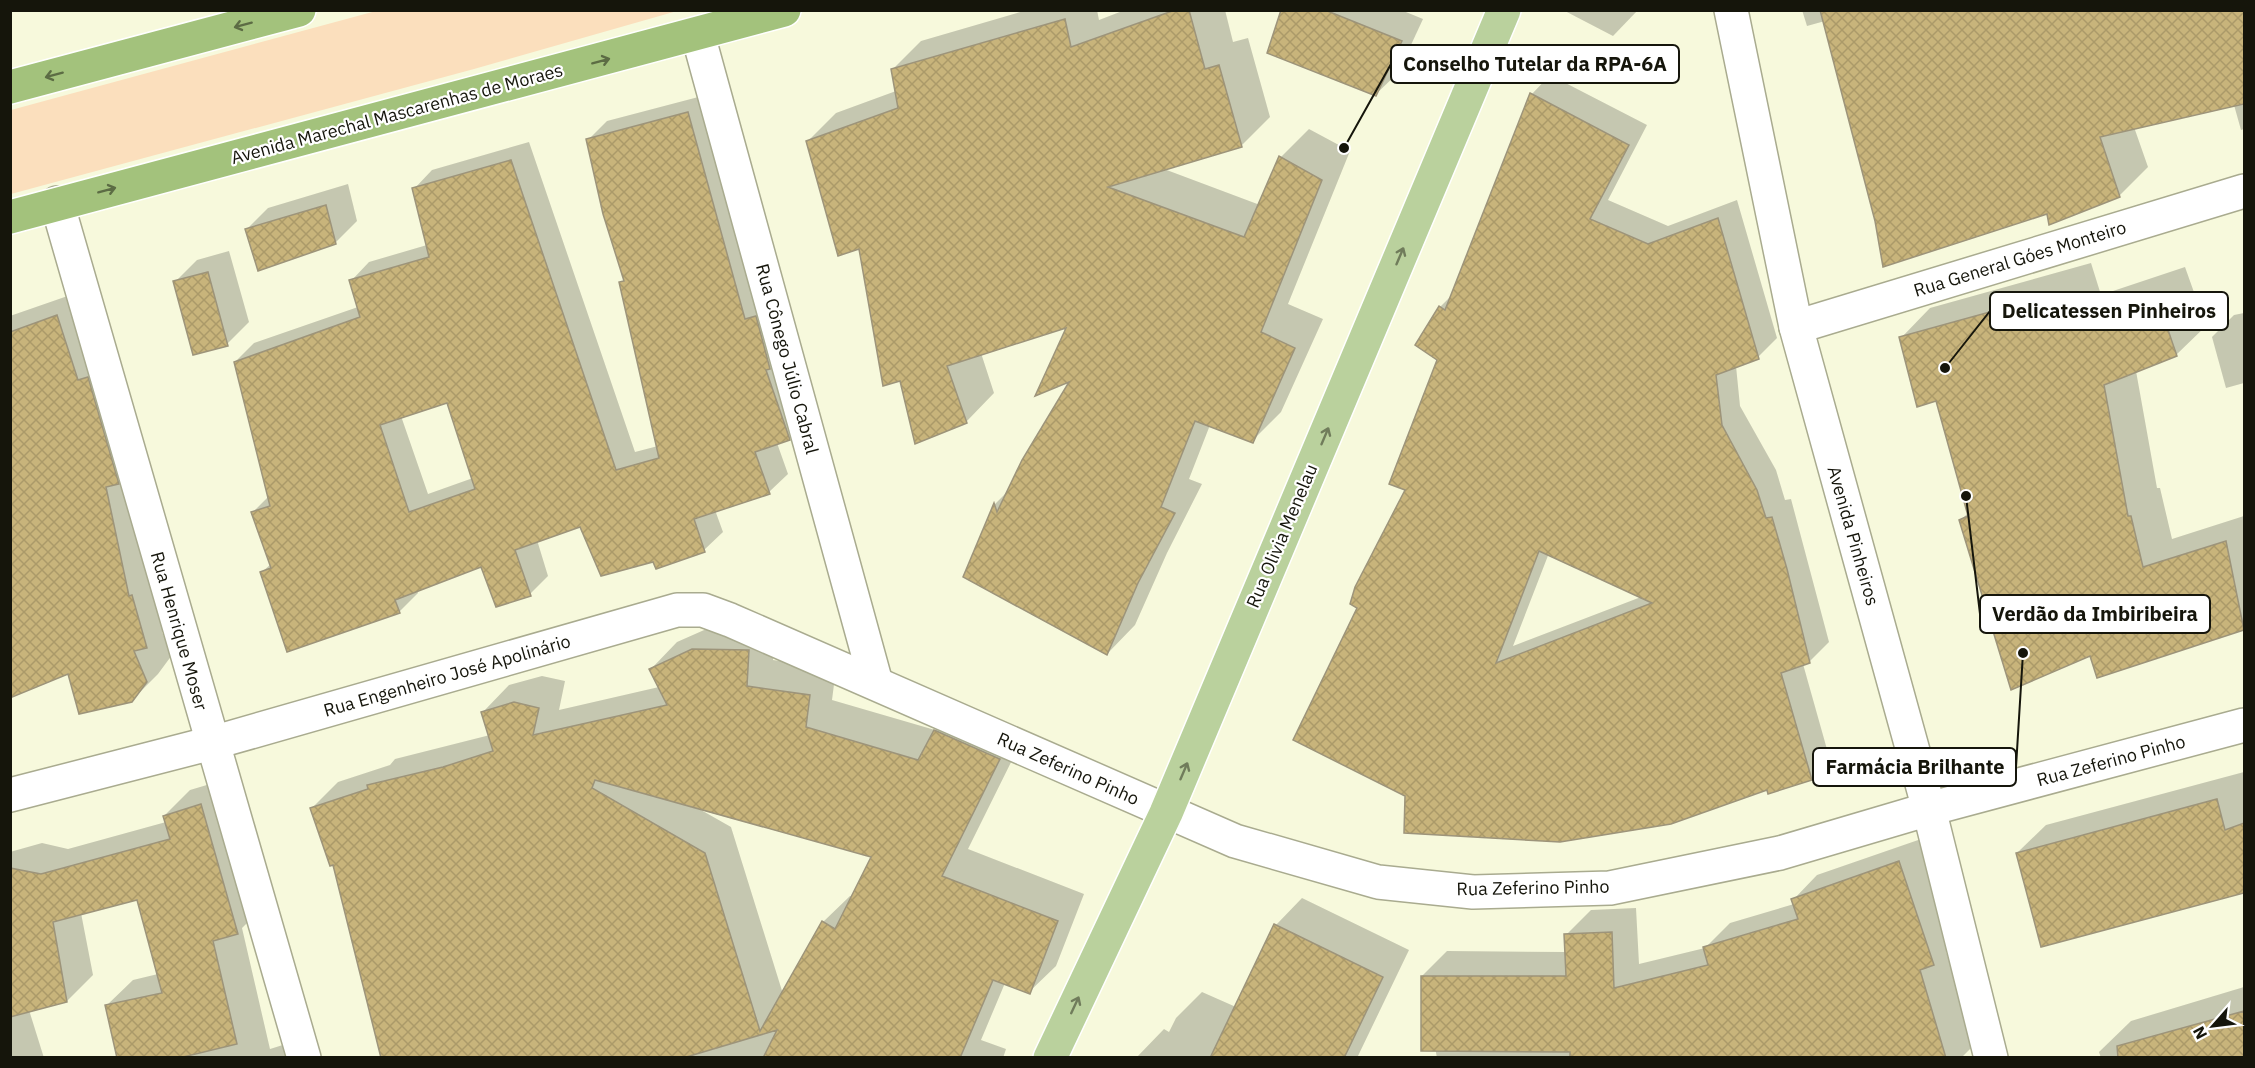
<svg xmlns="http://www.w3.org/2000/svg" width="2255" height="1068" viewBox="0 0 2255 1068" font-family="'IBM Plex Sans',sans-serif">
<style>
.grass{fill:#fbdfbd}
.shadow{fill:#0003;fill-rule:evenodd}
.building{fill:url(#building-cross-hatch);stroke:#9d947a;stroke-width:1.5;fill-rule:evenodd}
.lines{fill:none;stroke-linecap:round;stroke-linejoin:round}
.minor-casing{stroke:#a9ab8f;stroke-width:36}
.tertiary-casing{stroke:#a9ab8f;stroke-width:36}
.primary-casing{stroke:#fff;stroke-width:36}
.trunk-casing{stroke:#fff;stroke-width:36}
.minor{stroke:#fff;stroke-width:33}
.tertiary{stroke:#fff;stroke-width:33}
.primary{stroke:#bad19d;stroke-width:33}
.trunk{stroke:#a3c27c;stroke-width:33}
.oneway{stroke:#5c6c44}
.oneway2{stroke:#707c5b}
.labels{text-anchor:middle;stroke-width:4.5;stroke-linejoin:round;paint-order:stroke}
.street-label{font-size:18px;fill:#15150b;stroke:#fff}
.leader{fill:none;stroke:#15150b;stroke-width:2}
.callout-dot{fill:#15150b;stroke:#fff;stroke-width:2}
.callout{fill:#fff;stroke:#15150b;stroke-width:2}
.callout-label{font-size:20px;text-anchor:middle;font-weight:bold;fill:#15150b}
</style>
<defs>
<pattern id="building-cross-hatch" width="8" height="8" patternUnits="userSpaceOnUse" patternTransform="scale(1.5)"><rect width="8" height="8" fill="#c8b47b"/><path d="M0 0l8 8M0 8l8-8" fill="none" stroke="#ab9a69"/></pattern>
</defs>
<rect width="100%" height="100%" fill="#f7f9dc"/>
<path class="grass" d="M376,11h301l-203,58 -463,125v-84z"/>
<g class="shadow">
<path d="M1027,10h70l2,10 26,-10h100l8,32 15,-4 22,79 -29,29 -77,23 96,36 21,-48 28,-28 41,22 -62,153 35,15 -42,93 -29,29 -42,-16 -21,54 13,5 -35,69 -32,72 -28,29 -142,-78 30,-72 15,-15 62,-110 -4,-54 -87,28 13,40 -28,29 -65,-43 -40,-132 -54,-105 29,-29 60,-22 -4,-21 29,-29z"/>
<path d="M1283,10h118l22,9 -25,54 -22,21z"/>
<path d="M1563,10h75l-25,26z"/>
<path d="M1802,10h442v119l-3,1 -7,-25 -100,22 14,40 -29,29 -71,16 -171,8 -52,-199 -18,5z"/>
<path d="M1550,75l97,50 -39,75 60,26 69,-26 40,138 -19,19 -22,9 4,40 36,64 9,30 6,-1 38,143 -19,19 -7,3 27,96 -19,19 -43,10 -362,6 -47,-188 48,-118 32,-130 1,-52 12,-12 80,-201zM1549,553l92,44 -128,49z"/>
<path d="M706,95l102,325 -19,19 -12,4 11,31 -19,18 -54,18 8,22 -19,18 -50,10 -73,-35 -44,15 11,36 -18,18 -48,-29 -65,25 1,3 -19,19 -137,-40 9,-8 -19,-51 17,-17 -34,-134 19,-19 104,-36 -7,-26 18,-19 58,-17 -13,-56 18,-19 97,-28 106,310 23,-6 -37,-163 4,-5 -37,-138 19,-19zM448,401l25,77 -45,16 -27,-78z"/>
<path d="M348,184l9,37 -22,22 -89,-13 22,-22z"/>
<path d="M229,251l20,71 -22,22 -52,-62 22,-22z"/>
<path d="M2091,263l10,32 84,-28 21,59 -30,29 -40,16 21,117h3l12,51 72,-23 -1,113 -152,25 -131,-133 9,-9 -32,-113 -36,-61 29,-30z"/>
<path d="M82,291l90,330 -10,11 10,23 -14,19 -26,26 -63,-28 -59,-230v-126z"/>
<path d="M2244,313v70l-18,5 -14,-51 22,-22z"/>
<path d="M720,623l55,1 -2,36 63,9 -4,31 103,30 26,-26 65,28 -58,117 116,45 -28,72 -27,26 -24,-9 -24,57 25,9 -3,9h-620l-49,-195 -22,-55 26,-26 52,-17 5,-6 95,-24 -7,-23 26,-27 33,-9 23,5 -6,29 100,-23 -8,-18 26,-27zM701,810l172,47 -20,40 -3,-1 -27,26 -40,72 -52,-167z"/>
<path d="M2244,772v120l-202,54 -25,-93 29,-28z"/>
<path d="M227,779l36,128 -21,21 28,121 16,-5 4,14h-171l-13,-52 27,-26 25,-6 -20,-75 -57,14 12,62 -26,26 -38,9 15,48h-34v-206l32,-9 26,6 98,-27 -2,-6 26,-26z"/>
<path d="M1924,838l34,101 -12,12 28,94 -13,13h-524l-15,-82 25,-25 119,1v-17l25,-25 45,-2 3,56 66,-16 25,-25 64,-19 -1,-4 24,-25z"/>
<path d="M1302,898l107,52 -52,108h-221l28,-29 5,3 7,-14 26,-26 34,15 40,-82z"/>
<path d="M2244,987v71h-143l-2,-6 32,-31z"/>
</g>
<g class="building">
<path d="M1175,10h14l16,59 14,-4 23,82 -134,40 136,50 35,-81 43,24 -61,152 34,16 -42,95 -58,-22 -34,86 14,6 -37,70 -31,72 -144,-78 31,-74 3,9 25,-52 47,-78 -34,14 31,-68 -119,38 20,57 -52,21 -15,-63 -17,5 -24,-137 -21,7 -32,-115 92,-33 -7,-39 174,-50 6,28z"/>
<path d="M1281,10h44l77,31 -26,55 -109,-43z"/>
<path d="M1820,10h424v94l-144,33 20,60 -71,28 -2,-11 -164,53 -8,-46z"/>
<path d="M1530,93l99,52 -39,74 58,25 70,-26 41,141 -43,16 6,50 35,65 9,28 6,-1 15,52 23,94 -29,10 31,107 -44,14 -1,-4 -96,34 -111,18 -156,-9 1,-37 -112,-56 64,-132 -7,-4 5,-17 50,-97 -16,-6 48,-124 -22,-15 24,-39 6,4zM1539,551l113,52 -156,60z"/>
<path d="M688,112l57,207 11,-3 14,53 -4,1 24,70 -35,12 15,42 -76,25 11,33 -49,17 -3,-7 -52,14 -21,-49 -65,23 16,46 -35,11 -15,-40 -86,33 5,13 -113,39 -27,-80 11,-4 -20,-56 19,-6 -36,-144 126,-45 -11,-37 80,-23 -17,-69 99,-28 105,310 43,-12 -40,-176 5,-1 -21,-67 -17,-75zM447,403l28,86 -66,23 -29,-87z"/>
<path d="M326,205l10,39 -78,27 -13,-42z"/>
<path d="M208,272l20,74 -35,9 -20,-74z"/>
<path d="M2062,292l10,31 84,-28 21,61 -73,29 24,131h3l12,51 83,-26 18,89 -147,48 -7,-22 -79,34 -52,-170 9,-4 -32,-115 -19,6 -18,-70z"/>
<path d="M57,315l21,65 10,-3 31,107 -13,3 23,109 3,-1 15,53 -13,3 13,31 -15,20 -53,12 -11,-40 -58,24v-366z"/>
<path d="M692,649l57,1 -2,36 63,9 -4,32 112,33 16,-30 66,29 -58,117 116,45 -28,73 -37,-14 -33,78h-197l14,-28 -94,28h-302l-48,-193 -3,1 -20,-58 58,-19 -1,-4 76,-18 50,-16 -12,-39 33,-10 25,6 -6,27 134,-30 -18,-36zM595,780l276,77 -36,72 -13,-8 -62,110 -55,-178 -113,-65z"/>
<path d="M2217,799l8,31 19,-7v70l-203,54 -25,-94z"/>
<path d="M201,804l37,130 -25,7 24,103 -58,14h-62l-12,-53 57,-12 -25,-93 -84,22 14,80 -57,15v-149l31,6 129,-35 -7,-23z"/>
<path d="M1899,861l35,104 -14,5 26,88h-376v-6l-149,-1v-75h145l-2,-42 48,-2 2,56 94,-23 -5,-18 95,-28 -7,-20z"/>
<path d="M1274,924l109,53 -39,81h-134z"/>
<path d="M2244,1011v47h-126l-1,-12z"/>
</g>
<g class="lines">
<defs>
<g id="minor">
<path d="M698,35l178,648"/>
<path d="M57,203l247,855"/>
<path d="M1796,327l448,-136"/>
<path d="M10,795l202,-52 465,-133h26l27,10 505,221 143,41 95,10 137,-4 170,-35 149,-44 315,-84"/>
</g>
<path id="tertiary" d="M1731,10l65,317 133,482 62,249"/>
<path id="primary" d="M1050,1058l116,-245 338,-803"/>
<g id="trunk">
<path d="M10,87l289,-77"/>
<path d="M10,217l774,-207"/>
</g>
</defs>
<use href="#minor" class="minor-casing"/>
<use href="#tertiary" class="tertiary-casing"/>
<use href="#primary" class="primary-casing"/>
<use href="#trunk" class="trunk-casing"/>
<use href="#minor" class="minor"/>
<use href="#tertiary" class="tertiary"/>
<use href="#primary" class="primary"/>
<use href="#trunk" class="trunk"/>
</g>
<defs><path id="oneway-shaft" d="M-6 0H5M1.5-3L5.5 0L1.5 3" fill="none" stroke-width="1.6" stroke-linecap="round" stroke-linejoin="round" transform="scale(1.5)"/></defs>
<g class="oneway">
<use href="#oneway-shaft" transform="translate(243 25) rotate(165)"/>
<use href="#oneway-shaft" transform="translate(601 61) rotate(-15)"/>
<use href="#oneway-shaft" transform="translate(54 75) rotate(165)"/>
<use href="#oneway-shaft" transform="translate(107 190) rotate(-15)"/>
</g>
<g class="oneway2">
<use href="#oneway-shaft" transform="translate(1400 256) rotate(-67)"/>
<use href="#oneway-shaft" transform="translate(1325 436) rotate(-67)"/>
<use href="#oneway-shaft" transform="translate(1184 771) rotate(-67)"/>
<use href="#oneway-shaft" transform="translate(1075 1005) rotate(-65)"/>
</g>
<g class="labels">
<g class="street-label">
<text transform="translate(397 114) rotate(-15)" y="6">Avenida Marechal Mascarenhas de Moraes</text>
<text transform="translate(2020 259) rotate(-17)" y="6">Rua General Góes Monteiro</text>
<text transform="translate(787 359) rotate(75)" y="6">Rua Cônego Júlio Cabral</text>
<text transform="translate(1282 536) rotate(-67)" y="6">Rua Olivia Menelau</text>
<text transform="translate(1853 536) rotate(74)" y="6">Avenida Pinheiros</text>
<text transform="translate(179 631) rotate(74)" y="6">Rua Henrique Moser</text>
<text transform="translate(447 676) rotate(-16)" y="6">Rua Engenheiro José Apolinário</text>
<text transform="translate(2111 761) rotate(-15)" y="6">Rua Zeferino Pinho</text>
<text transform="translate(1068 769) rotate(24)" y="6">Rua Zeferino Pinho</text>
<text transform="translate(1533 888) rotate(-1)" y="6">Rua Zeferino Pinho</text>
</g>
</g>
<path class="leader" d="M1344 148L1391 64M1945 368L1990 311M1966 496L1980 614M2023 653L2016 767"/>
<g class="callout-dot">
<circle cx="1344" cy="148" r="6"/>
<circle cx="1945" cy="368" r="6"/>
<circle cx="1966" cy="496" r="6"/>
<circle cx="2023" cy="653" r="6"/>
</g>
<g class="callout">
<rect x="1391" y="45" width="288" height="38" rx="6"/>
<rect x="1990" y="292" width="238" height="38" rx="6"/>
<rect x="1980" y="595" width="230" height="38" rx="6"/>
<rect x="1813" y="748" width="203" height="38" rx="6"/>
</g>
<g class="callout-label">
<text x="1535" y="71">Conselho Tutelar da RPA-6A</text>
<text x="2109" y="318">Delicatessen Pinheiros</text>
<text x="2095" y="621">Verdão da Imbiribeira</text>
<text x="1915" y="774">Farmácia Brilhante</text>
</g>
<rect width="2255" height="1068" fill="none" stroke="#15150b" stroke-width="24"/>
<g transform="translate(2213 1026) rotate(242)" stroke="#ffffff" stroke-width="4.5" paint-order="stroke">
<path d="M0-4.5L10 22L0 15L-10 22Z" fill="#15150b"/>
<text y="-9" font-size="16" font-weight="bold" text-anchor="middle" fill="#15150b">N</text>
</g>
</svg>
